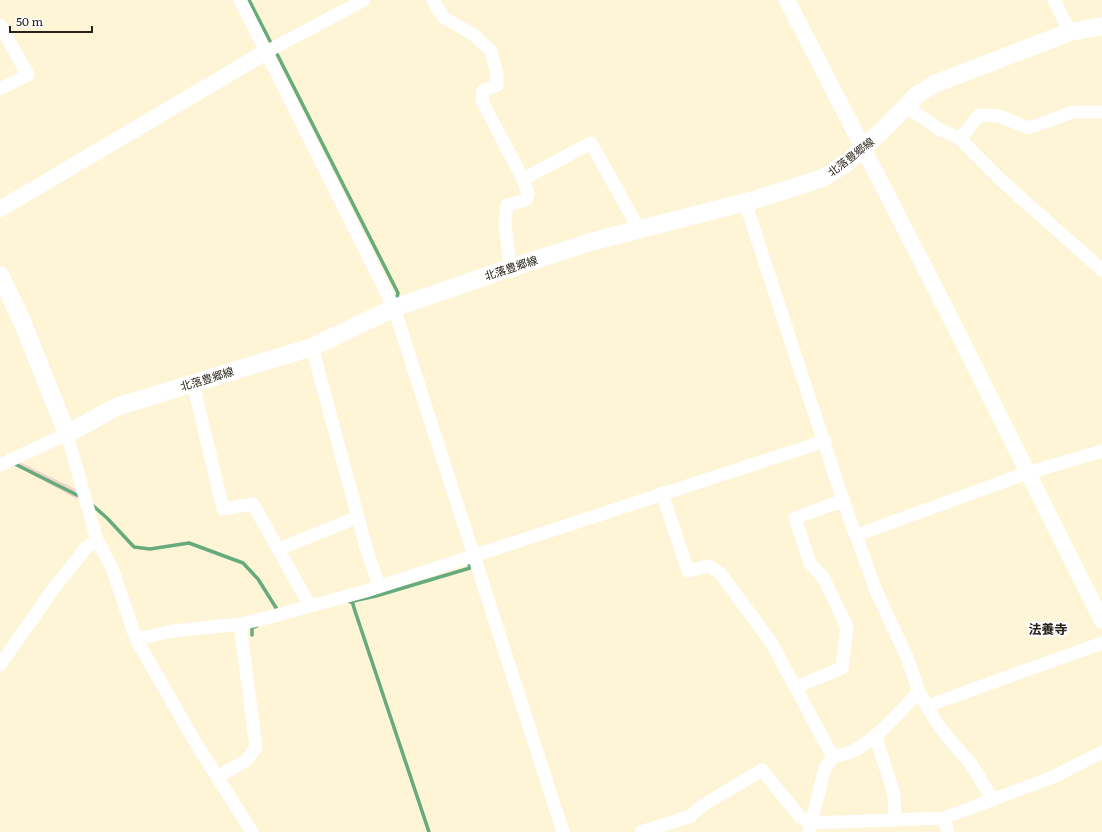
<svg xmlns="http://www.w3.org/2000/svg" width="1102" height="832" viewBox="0 0 1102 832" font-family="Literata,'Noto Sans JP',serif">
<style>
.green{fill:#f4d3cd}
.lines{fill:none;stroke-linecap:round;stroke-linejoin:round}
.stream{stroke:#65ab7c;stroke-width:3.5}
.minor{stroke:#fff;stroke-width:13}
.tertiary{stroke:#fff;stroke-width:16}
.secondary{stroke:#fff;stroke-width:18}
.labels{text-anchor:middle;stroke-width:4;stroke-linejoin:round;paint-order:stroke}
.street-label{font-size:11px;fill:#262217;stroke:#fff}
.quarter-label{font-size:13px;font-weight:bold;fill:#262217;stroke:#fff}
</style>
<rect width="100%" height="100%" fill="#fef5d6"/>
<path class="green" d="M5,455l70,34 2,10 -76,-41z"/>
<g class="lines">
<g class="stream">
<path d="M249,0l23,45"/>
<path d="M275,50l123,243 -2,8"/>
<path d="M13,463l68,34"/>
<path d="M91,504l16,14 27,29 16,2 39,-6 54,20 15,16 20,32"/>
<path d="M353,601l23,-5 94,-28 -2,-8"/>
<path d="M350,602l2,-1 3,10 74,221"/>
<path d="M252,635v-7l5,-2"/>
</g>
<g class="minor">
<path d="M240,0l154,308 169,524"/>
<path d="M433,0l10,17 31,18 17,16 6,24v10l-14,6 -1,10 41,78 68,-36 48,86"/>
<path d="M1054,0l16,32"/>
<path d="M0,25l28,50 -28,14"/>
<path d="M266,52l98,-52"/>
<path d="M907,107l32,22 21,10 42,42 100,89"/>
<path d="M960,139l19,-24 20,1 30,12 44,-16h29"/>
<path d="M745,202l99,301 33,90 30,64 12,35 21,36 31,36 22,36"/>
<path d="M510,268l-5,-46 2,-17 19,-5 2,-6 -5,-15"/>
<path d="M312,347l54,200 13,39"/>
<path d="M193,383l30,126 30,-5 57,102"/>
<path d="M0,465l67,-31 30,106 15,28 24,71 58,101 58,92"/>
<path d="M662,493l26,78 21,-5 11,7 51,69 62,115"/>
<path d="M857,535l170,-62 75,-22"/>
<path d="M279,549l79,-32"/>
<path d="M136,639l37,-8 67,-7 26,-6 100,-27 459,-150"/>
<path d="M0,665l54,-77 31,-39 12,-9"/>
<path d="M796,687l46,-19 5,-41 -23,-48 -14,-16 -15,-45 49,-18"/>
<path d="M927,706l175,-63"/>
<path d="M875,735l19,59 1,27"/>
<path d="M217,777l30,-17 9,-13 -16,-123"/>
<path d="M944,818l4,14"/>
<path d="M641,832l50,-16 9,-9 62,-37 38,47 11,6 133,-5 109,-41 49,-25"/>
<path d="M809,832l15,-61c10,-21 14,-12 31,-21 25,-14 44,-38 64,-58"/>
</g>
<g class="tertiary">
<path d="M787,0l160,311 155,310"/>
<path d="M0,209l266,-157"/>
</g>
<path class="secondary" d="M0,275l22,46 45,113 49,-27 196,-60 82,-39 104,-36 96,-31 160,-41 69,-22 23,-15 34,-30 37,-38 17,-11 136,-52 32,-6"/>
</g>
<g class="labels">
<g class="street-label">
<text transform="translate(851 157) rotate(-38)" y="4">北落豊郷線</text>
<text transform="translate(511 268) rotate(-18)" y="4">北落豊郷線</text>
<text transform="translate(207 379) rotate(-17)" y="4">北落豊郷線</text>
</g>
<g class="quarter-label">
<text x="1048" y="634">法養寺</text>
</g>
</g>
<path d="M10 26v6h82v-6" fill="none" stroke="#262217" stroke-width="2"/>
<text x="16" y="26" font-size="12" fill="#262217" stroke="#ffffff" stroke-width="3" paint-order="stroke">50 m</text>
</svg>
